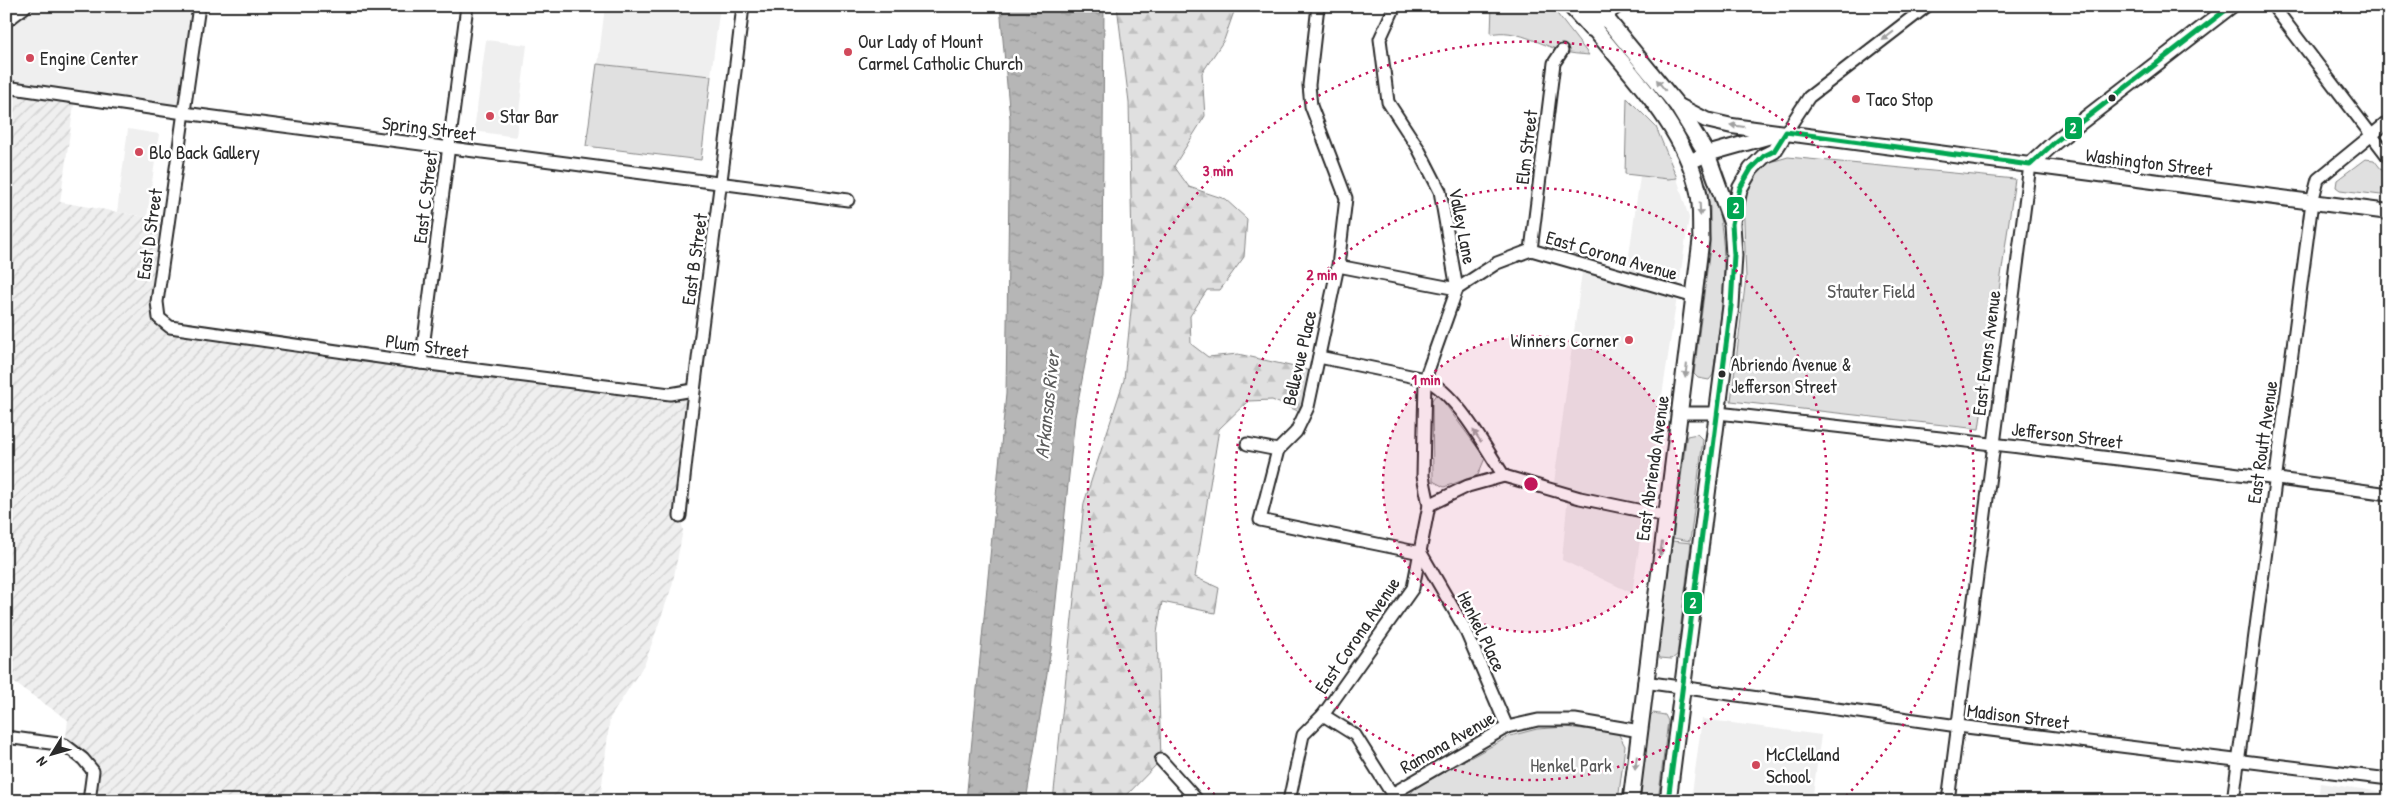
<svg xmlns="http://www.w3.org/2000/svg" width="2395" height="807" viewBox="0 0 2395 807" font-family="'Patrick Hand',sans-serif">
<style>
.built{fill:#efefef}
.industrial{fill:url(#industrial-furrows)}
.green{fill:#e0e0e0;stroke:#868686}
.forest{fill:url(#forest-firs);stroke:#868686}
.water{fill:url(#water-ripples);stroke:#7e7e7e}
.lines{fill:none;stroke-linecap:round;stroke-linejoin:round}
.minor-casing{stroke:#2b2b2b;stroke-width:15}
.tertiary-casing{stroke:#2b2b2b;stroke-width:18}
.secondary-casing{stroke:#2b2b2b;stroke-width:19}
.motorway-casing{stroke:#2b2b2b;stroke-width:24}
.minor{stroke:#fff;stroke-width:11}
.tertiary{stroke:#fff;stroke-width:14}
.secondary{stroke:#fff;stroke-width:15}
.motorway{stroke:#fff;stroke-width:20}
.bus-1-casing{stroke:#fff;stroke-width:9}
.bus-1{stroke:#00a651;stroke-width:5}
.oneway{fill:#a0a0a0}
.ring{fill:none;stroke:#c2185b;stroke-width:2.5;stroke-dasharray:2.5 5}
.poi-dot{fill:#d1495b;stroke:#fff;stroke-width:2}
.bus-dot{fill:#2b2b2b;stroke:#fff;stroke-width:2}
.labels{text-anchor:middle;stroke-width:5;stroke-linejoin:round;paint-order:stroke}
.bus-label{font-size:18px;fill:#2b2b2b;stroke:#fff;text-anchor:start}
.poi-label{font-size:19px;fill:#2b2b2b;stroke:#fff;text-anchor:start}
.street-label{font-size:19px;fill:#2b2b2b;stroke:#fff}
.park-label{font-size:19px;fill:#585858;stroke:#fff}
.water-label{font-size:20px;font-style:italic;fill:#5c5c5c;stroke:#fff}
.centre{fill:#c2185b;stroke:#fff;stroke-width:2.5}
.ring-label{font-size:15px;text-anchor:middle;font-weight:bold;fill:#c2185b;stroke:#fff;stroke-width:5;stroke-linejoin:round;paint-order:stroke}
.line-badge{stroke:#fff;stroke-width:2}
.badge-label{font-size:14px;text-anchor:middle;font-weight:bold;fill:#fff}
</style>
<defs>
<pattern id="industrial-furrows" width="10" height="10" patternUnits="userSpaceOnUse" patternTransform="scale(1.25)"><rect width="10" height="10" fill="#efefef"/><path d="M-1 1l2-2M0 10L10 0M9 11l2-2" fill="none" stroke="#cdcdcd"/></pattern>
<pattern id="forest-firs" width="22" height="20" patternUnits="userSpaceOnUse" patternTransform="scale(1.25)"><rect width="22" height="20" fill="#e0e0e0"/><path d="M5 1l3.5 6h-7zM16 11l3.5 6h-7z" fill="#c0c0c0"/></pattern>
<pattern id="water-ripples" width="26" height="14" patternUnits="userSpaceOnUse" patternTransform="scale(1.25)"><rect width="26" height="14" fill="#b6b6b6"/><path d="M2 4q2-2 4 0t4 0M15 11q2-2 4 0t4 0" fill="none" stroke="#949494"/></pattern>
</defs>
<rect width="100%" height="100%" fill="#fff"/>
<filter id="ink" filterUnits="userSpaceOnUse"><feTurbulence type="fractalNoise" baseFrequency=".02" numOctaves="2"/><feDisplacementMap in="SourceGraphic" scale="10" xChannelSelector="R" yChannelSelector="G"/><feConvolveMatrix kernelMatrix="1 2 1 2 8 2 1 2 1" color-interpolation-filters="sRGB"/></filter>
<g filter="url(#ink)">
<g class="built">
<path d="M6,6h193l-15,107 -178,-27z"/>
<path d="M605,6h115l-9,70 -113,-12z"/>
<path d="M486,40l41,5 -11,92 -42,-6z"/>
<path d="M128,129l31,5 -12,83 -30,-5z"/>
<path d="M1640,176l28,3 9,-1 12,40 -57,375 -70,-33 6,-65 -15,-4 30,-227 43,13z"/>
<path d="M1702,719l119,16 -8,59 11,2 -1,5h-132z"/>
<path d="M2320,783l69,10v8h-71z"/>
</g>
<path class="industrial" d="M6,87l69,10 -15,105 109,19 -12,81 13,25 500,67 23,-4 -13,126 3,14 -11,56 -27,77 -35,55 -10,83h-511l4,-30 -28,-26 3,-25 -62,-43z"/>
<g class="green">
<path d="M1492,6h59l38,49c-9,-1 -19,-1 -27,-4 -23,-7 -47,-23 -71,-17z"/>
<path d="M597,64l114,12 -10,84 -115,-14z"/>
<path d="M1627,98l29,29 21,51 -9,1 -43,-5z"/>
<path d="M1788,157l227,22 -36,250 -248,-28 15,-123 -3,-81 7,-16 14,-17z"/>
<path d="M2365,159l9,1 15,19v17l-49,-6 -4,-3 1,-7z"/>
<path d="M1709,183l1,4 2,-1c21,67 10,121 1,189l-4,5 -11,-2 -4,-4 16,-127v-39l-4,-24z"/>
<path d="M1437,393l48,65 -7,17 -34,12 -11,-6 -1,-81z"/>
<path d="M1697,434l6,6 -13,101 -17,-3 13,-98 1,-4z"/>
<path d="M1672,541l19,2 -14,112 -5,4 -12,-1 -2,-5z"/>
<path d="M1653,713l12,2 3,6 -10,80h-20l11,-84z"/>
<path d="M1566,727l52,6 7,13 -7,55h-213l10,-13 95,-52 27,-7z"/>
</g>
<path class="forest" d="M1117,6h119l-12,34 -22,33 3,43 -31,50 15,21 36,12 22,20 -3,38 -24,33h-13l-17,26 1,28 17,13 30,-3 78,18 -11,42 -33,-14 -24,1 -29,28 -24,148 24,11 -4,25 -53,-11 -5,31 4,127 -40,41h-68l31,-298 40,-123 9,-90 -4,-188z"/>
<path class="water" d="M1000,6h104l-2,269 -27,142 -24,232 -25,152h-60l40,-407 4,-275z"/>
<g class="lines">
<defs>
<g id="minor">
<path d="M199,6l-42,296 2,16 11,9 251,36 249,31 23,-4"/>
<path d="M1318,6l-9,79 2,21 35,92 -8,68 -30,141 -12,25 -18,18 -18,70 161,33 44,76 42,98"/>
<path d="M2273,6l116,152"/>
<path d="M1601,19l18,-13"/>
<path d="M6,87l178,26 664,87"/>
<path d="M1786,132l23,-35 118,-91"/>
<path d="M1531,250l23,-187 8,-12"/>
<path d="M1338,266l119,23 -17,-98 -22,-43 -30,-46 -8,-63 15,-33"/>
<path d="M1319,357l106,22c33,16 59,67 79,97"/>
<path d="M421,363l46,-357"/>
<path d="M1681,413h37c224,25 448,50 671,81"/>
<path d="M1247,444l31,6"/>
<path d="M1429,505l39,-19 36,-10 76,22 86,18"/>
<path d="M680,516c17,-170 43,-340 63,-510"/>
<path d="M1644,682l314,44 431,53"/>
<path d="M1323,715l32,20 37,59v5"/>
<path d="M6,737l59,8 18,14 10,12 -4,30"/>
<path d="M1161,760l37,41"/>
<path d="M1392,794l115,-67 31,-7h37l65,11"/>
<path d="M1289,801l14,-66 20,-20 90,-127 16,-83 -6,-29 2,-97 32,-90 40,-26 34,-13 164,47"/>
<path d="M1948,801l82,-636"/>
<path d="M2233,801l79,-599 6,-23 71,-58"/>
</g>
<g id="tertiary">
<path d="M1677,105l29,15 26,6 657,86"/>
<path d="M1689,162l18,-8 71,-20"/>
<path d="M2030,165l25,-23 176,-136"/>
<path d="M1732,224l8,-36 11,-19 13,-13 10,-5 12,-19"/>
</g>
<g id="secondary">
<path d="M1605,17l72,88 30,49 25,70 2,31 -3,51 -63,495"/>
<path d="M6,19l17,-13"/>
<path d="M1592,26c39,49 92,101 106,164 4,16 2,34 3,50l-70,561"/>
</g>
<g id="motorway">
<path d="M1574,6l18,20"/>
<path d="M1598,6l7,11"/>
</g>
</defs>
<use href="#minor" class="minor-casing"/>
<use href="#tertiary" class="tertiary-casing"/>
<use href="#secondary" class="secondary-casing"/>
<use href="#motorway" class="motorway-casing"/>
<use href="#minor" class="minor"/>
<use href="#tertiary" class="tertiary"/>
<use href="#secondary" class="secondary"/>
<use href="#motorway" class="motorway"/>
<defs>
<path id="bus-1" d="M1668,801l63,-495 3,-51 -2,-31 8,-36 11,-19 13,-13 10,-5 12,-19 244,33 25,-23 176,-136"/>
</defs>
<use href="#bus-1" class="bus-1-casing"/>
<use href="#bus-1" class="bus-1"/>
</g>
<defs><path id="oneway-solid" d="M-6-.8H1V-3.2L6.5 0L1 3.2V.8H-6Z" transform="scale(1.25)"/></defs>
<g class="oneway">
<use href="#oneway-solid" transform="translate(1888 36) rotate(142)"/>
<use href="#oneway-solid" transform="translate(1661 85) rotate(-129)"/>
<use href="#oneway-solid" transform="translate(1737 126) rotate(-172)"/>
<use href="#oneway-solid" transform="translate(1700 209) rotate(87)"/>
<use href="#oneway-solid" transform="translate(1686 371) rotate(97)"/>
<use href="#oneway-solid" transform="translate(1477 436) rotate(-124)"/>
<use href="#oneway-solid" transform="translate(1661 549) rotate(98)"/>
<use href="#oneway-solid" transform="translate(1636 763) rotate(97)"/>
</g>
</g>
<circle cx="1531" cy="484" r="148" fill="#c2185b" fill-opacity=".12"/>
<g class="ring">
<circle cx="1531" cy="484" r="148"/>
<circle cx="1531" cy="484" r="296"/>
<path d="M1220 800A443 443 0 1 1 1842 800"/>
</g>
<g class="poi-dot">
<circle cx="848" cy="52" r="5"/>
<circle cx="30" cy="58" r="5"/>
<circle cx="1856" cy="99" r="5"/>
<circle cx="490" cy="116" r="5"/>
<circle cx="139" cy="152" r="5"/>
<circle cx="1629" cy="340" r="5"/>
<circle cx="1756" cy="765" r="5"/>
</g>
<g class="bus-dot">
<circle cx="2112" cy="98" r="4.5"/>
<circle cx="1722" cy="374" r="4.5"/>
</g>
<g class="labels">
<g class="bus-label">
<text x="1731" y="371">Abriendo Avenue &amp;<tspan x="1731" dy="22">Jefferson Street</tspan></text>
</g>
<g class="poi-label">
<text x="858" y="48">Our Lady of Mount<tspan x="858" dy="22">Carmel Catholic Church</tspan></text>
<text x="40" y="65">Engine Center</text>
<text x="1866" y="106">Taco Stop</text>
<text x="500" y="123">Star Bar</text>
<text x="149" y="159">Blo Back Gallery</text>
<text x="1619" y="347" text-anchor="end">Winners Corner</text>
<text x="1766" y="761">McClelland<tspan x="1766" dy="22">School</tspan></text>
</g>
<g class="street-label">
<text transform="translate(429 128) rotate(7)" y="7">Spring Street</text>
<text transform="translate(1526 147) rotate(-83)" y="7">Elm Street</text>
<text transform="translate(2149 162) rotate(7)" y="7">Washington Street</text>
<text transform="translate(425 197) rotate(-83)" y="7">East C Street</text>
<text transform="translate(1463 226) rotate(79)" y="7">Valley Lane</text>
<text transform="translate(149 234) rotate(-82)" y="7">East D Street</text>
<text transform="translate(1612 255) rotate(16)" y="7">East Corona Avenue</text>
<text transform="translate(694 259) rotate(-82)" y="7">East B Street</text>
<text transform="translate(427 346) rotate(8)" y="7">Plum Street</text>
<text transform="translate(1986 353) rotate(-83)" y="7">East Evans Avenue</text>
<text transform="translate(1299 358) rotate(-77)" y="7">Bellevue Place</text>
<text transform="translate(2067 435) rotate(7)" y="7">Jefferson Street</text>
<text transform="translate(2262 442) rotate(-82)" y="7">East Routt Avenue</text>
<text transform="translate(1652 468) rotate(-82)" y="7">East Abriendo Avenue</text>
<text transform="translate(1482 631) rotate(64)" y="7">Henkel Place</text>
<text transform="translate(1357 635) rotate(-56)" y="7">East Corona Avenue</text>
<text transform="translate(2018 716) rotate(7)" y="7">Madison Street</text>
<text transform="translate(1447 742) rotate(-30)" y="7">Ramona Avenue</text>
</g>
<g class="park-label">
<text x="1871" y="298">Stauter Field</text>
<text x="1571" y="772">Henkel Park</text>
</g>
<g class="water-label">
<text transform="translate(1047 405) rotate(-84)" y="7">Arkansas River</text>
</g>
</g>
<circle cx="1531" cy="484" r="8" class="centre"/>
<g class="ring-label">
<text x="1218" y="176">3 min</text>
<text x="1322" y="280">2 min</text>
<text x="1426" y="385">1 min</text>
</g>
<g class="line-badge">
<rect x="2064" y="116" width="19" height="24" rx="5" fill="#00a651"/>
<rect x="1726" y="196" width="19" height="24" rx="5" fill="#00a651"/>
<rect x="1683" y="591" width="20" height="24" rx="5" fill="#00a651"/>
</g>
<g class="badge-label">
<text x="2073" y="133">2</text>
<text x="1736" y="213">2</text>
<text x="1693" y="608">2</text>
</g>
<rect width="2395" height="807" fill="none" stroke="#fff" stroke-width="25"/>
<rect x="12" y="12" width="2370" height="782" fill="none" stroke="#2b2b2b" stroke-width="2" filter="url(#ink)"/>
<g transform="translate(52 754) rotate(233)" stroke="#ffffff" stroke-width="4" paint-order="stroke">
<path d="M0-4L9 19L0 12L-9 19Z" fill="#2b2b2b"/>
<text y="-8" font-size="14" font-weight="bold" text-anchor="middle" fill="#2b2b2b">N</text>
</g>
</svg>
